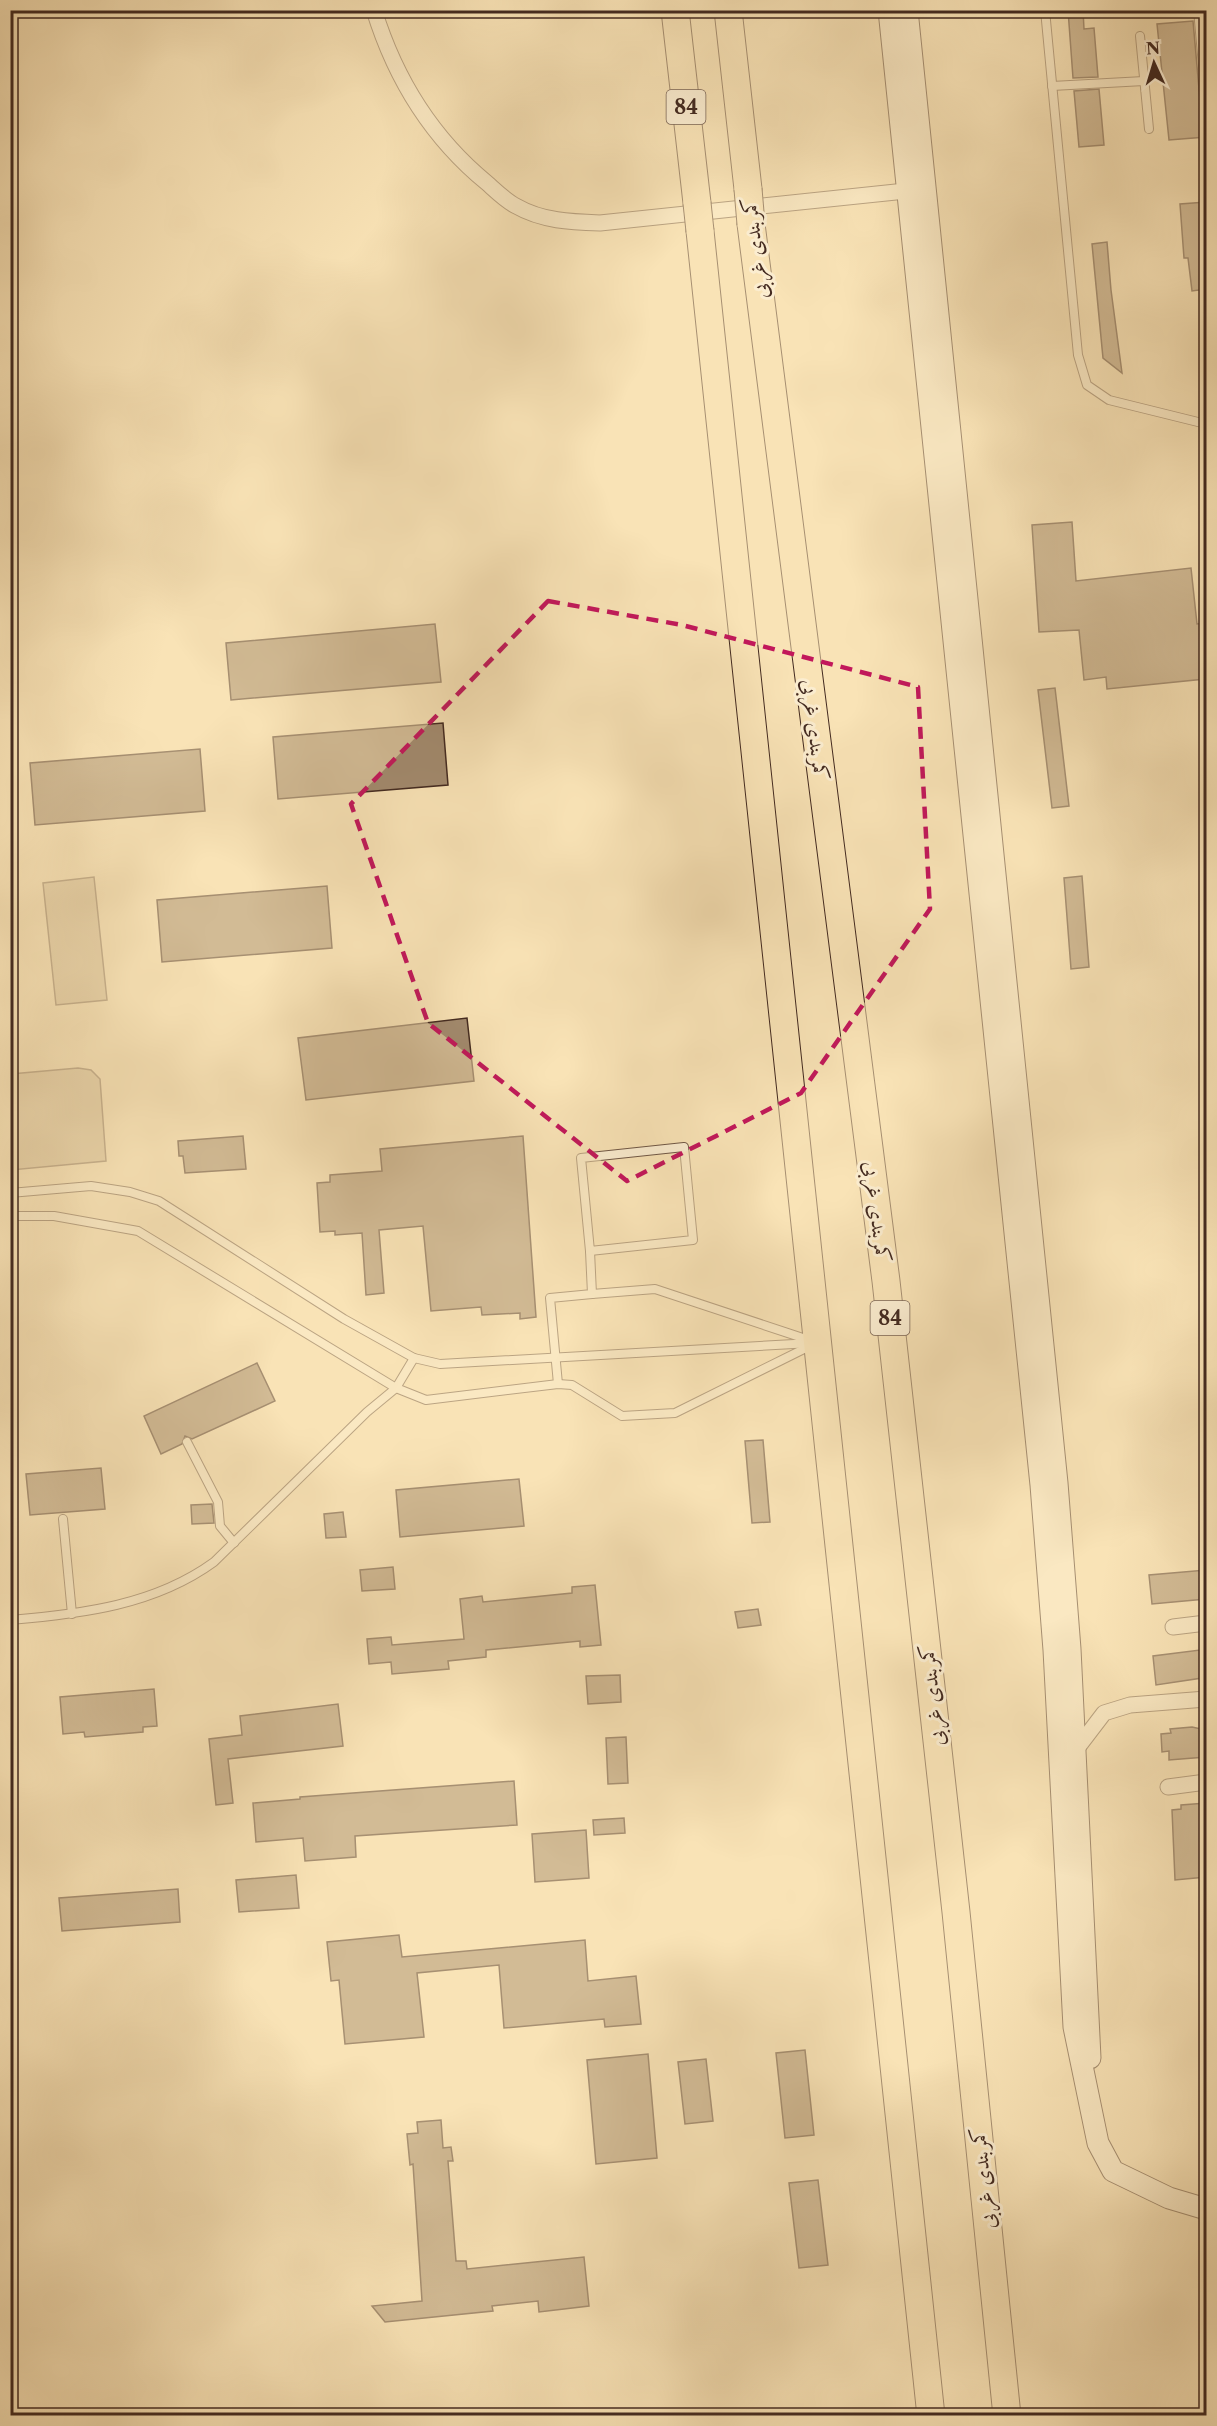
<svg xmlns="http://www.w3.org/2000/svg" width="1217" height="2426" viewBox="0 0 1217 2426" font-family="'Libre Caslon Text',Amiri,serif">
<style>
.green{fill:#dac49c;stroke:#8e775e;stroke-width:1.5}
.building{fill:#a28a6e;stroke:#432a20;stroke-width:1.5}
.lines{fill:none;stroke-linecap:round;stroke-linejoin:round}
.lane-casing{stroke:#705846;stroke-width:10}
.street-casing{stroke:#705846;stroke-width:17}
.secondary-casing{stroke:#432a20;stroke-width:23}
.highway-casing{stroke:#432a20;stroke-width:29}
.lane{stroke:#fbedd0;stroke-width:8}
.street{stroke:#fbedd0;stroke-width:15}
.secondary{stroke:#fbedd0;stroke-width:21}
.highway{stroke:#f9e3b6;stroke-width:27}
.highway-bridge-casing{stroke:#432a20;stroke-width:29;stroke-linecap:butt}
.highway-bridge{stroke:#f9e3b6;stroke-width:27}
.marked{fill:none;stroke:#c2185b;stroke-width:4.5;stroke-dasharray:12 8;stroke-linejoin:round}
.labels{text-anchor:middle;stroke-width:6;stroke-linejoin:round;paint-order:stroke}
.shield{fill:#fbedd0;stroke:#7a6455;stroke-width:1.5}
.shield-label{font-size:20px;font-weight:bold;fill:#432a20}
.street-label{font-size:21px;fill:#432a20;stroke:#fbedd0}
</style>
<rect width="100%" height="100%" fill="#f9e3b6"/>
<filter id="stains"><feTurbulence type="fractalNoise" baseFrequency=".00333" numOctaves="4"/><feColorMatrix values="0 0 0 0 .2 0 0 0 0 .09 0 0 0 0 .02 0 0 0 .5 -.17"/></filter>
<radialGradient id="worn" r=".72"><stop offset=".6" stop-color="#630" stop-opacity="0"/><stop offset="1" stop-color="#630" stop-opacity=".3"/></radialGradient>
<g class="green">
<path d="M94,877l13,123 -51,5 -13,-122z"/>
<path d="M78,1068l13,2 9,9 6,82 -95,9v-96z"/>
</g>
<g class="building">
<path d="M1068,10h15l1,19 10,-1 4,49 -25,1z"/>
<path d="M1193,21l7,79 3,4 3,33 -37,3 -12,-116z"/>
<path d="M1099,89l5,56 -25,2 -5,-56z"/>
<path d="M1206,202v87l-14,2 -4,-33h-4l-4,-54z"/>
<path d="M1107,242l4,48 11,83 -19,-15 -11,-114z"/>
<path d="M1072,522l4,59 115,-13 6,56 9,-1 -1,56 -98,10 -1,-12 -22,3 -5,-50 -40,2 -7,-107z"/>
<path d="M435,624l6,58 -210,18 -5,-57z"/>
<path d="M1055,688l14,118 -17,2 -14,-118z"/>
<path d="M443,723l5,62 -170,14 -5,-62z"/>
<path d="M200,749l5,62 -170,14 -5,-62z"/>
<path d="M1082,876l7,91 -18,2 -7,-91z"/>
<path d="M327,886l5,62 -170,14 -5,-62z"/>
<path d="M467,1018l7,63 -168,19 -8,-62z"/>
<path d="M243,1136l3,33 -61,4 -2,-17h-4l-1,-15z"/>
<path d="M523,1136l13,181 -16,2v-6l-38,2 -1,-8 -50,4 -8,-85 -44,4 5,63 -18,2 -4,-62 -27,2v-4l-15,1 -3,-49 13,-1v-7l52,-4 -2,-22z"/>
<path d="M257,1363l18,38 -83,38 -7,-3 -3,8 -21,10 -17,-38z"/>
<path d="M763,1440l7,82 -18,1 -7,-82z"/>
<path d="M101,1468l4,41 -75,6 -4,-41z"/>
<path d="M519,1479l5,47 -124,11 -4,-47z"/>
<path d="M212,1504l2,19 -22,1 -1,-19z"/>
<path d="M343,1512l3,25 -20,1 -2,-24z"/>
<path d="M393,1567l2,22 -33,2 -2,-21z"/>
<path d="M1206,1570v29l-54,5 -3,-29z"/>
<path d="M595,1585l6,60 -21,2v-6l-94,9v7l-38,4 1,8 -57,5 -1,-12 -22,2 -2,-25 24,-2 1,8 72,-6 -4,-40 22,-3 1,6 89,-9v-6z"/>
<path d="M758,1609l3,16 -23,3 -3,-16z"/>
<path d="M1200,1650l2,28 -46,7 -3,-29z"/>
<path d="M620,1675l1,27 -33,2 -2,-28z"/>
<path d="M154,1689l3,37 -14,1v5l-58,5 -1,-5 -21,2 -3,-37z"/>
<path d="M338,1704l5,42 -115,13 5,44 -17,2 -7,-66 33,-4 -2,-19z"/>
<path d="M1192,1727l14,3v27l-37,3v-9l-7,1 -1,-18 10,-1 -1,-4z"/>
<path d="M626,1737l2,46 -20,1 -2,-46z"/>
<path d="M514,1781l3,44 -162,11 1,21 -51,4 -2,-23 -47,4 -3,-39 47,-4v-2z"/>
<path d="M1206,1803v74l-31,3 -3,-70 9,-1v-4z"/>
<path d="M624,1818l1,15 -31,2 -1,-15z"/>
<path d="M586,1830l3,48 -54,4 -3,-48z"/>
<path d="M296,1875l3,33 -60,4 -3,-32z"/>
<path d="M178,1889l2,33 -118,9 -3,-33z"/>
<path d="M399,1935l3,22 183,-17 3,41 48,-5 5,48 -36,3 -1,-8 -100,9 -5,-63 -82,8 7,64 -79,7 -6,-64 -8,1 -4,-39z"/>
<path d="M805,2050l9,85 -29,3 -9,-85z"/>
<path d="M648,2054l9,104 -61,6 -9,-104z"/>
<path d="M706,2059l7,62 -28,3 -7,-62z"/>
<path d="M441,2120l2,28 8,-1 2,14h-5l8,100h10l1,8 117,-12 5,49 -50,6 -1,-11 -46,5 1,5 -108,11 -13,-16 50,-5 -9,-137 -3,1 -3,-31 11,-1 -1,-11z"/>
<path d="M818,2180l10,85 -29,3 -10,-85z"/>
</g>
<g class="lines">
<defs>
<g id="lane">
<path d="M1045,10l33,345 9,30 22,15 97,24"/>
<path d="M1198,10l8,89"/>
<path d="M1140,36l9,93"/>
<path d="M1052,86l92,-5"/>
<path d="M684,1147l9,93 -103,11 -9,-93z"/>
<path d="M10,1193l81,-7 39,6 29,9 185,118 70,39 26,6 372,-21"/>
<path d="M10,1216h44l84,15 258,157 30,12 132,-16 14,1 50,31 53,-3 137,-68"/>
<path d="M592,1294l63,-5 157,52"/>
<path d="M558,1384l-8,-86 42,-4 -2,-43"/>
<path d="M187,1442l31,60 2,24 14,17"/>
<path d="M63,1519l9,95"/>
<path d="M10,1620c72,-6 145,-15 204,-58l153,-150 29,-24 18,-30"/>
</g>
<g id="street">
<path d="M374,10c21,68 58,128 113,173 9,8 19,18 29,23 26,15 55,16 84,17l315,-33"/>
<path d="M1173,1627l33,-4"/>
<path d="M1075,1751l29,-38 26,-8 76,-6"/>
<path d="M1168,1787l38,-5"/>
</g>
<g id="secondary">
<path d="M889,10l152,1475 13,165 20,377 24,116 15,28 56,27 37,11"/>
<path d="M907,10l150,1473 13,166 20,409"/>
</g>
<g id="highway">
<path d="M675,10l22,193"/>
<path d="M728,10l20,179"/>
<path d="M751,224l135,1057 70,631 51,504"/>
<path d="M700,231l231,2185"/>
</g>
</defs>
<use href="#lane" class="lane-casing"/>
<use href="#street" class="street-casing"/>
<use href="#secondary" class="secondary-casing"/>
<use href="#highway" class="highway-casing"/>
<use href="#lane" class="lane"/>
<use href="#street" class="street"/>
<use href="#secondary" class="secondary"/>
<use href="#highway" class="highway"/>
<defs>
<g id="highway-bridge">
<path d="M748,189l3,35"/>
<path d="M697,203l3,28"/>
</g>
</defs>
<use href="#highway-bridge" class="highway-bridge-casing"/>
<use href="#highway-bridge" class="highway-bridge"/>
</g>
<path d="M0 0H1217V2426H0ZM548,601l134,24 236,62 12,222 -129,184 -174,88 -199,-158 -77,-219z" fill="#f9e3b6" fill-opacity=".55" fill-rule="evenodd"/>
<path class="marked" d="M548,601l134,24 236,62 12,222 -129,184 -174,88 -199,-158 -77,-219z"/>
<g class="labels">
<g class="shield">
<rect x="666.5" y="90" width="39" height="34" rx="4.5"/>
<rect x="870.5" y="1301" width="39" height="34" rx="4.5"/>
</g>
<g class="shield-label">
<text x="686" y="114">84</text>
<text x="890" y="1325">84</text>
</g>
<g class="street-label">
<text transform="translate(755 248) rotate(-97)" y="7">کمربندی غربی</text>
<text transform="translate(815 730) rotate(83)" y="7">کمربندی غربی</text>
<text transform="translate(877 1212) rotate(83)" y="7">کمربندی غربی</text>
<text transform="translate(932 1695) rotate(-96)" y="7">کمربندی غربی</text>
<text transform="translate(983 2178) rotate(-96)" y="7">کمربندی غربی</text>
</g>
</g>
<rect width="1217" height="2426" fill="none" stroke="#f9e3b6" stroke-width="36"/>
<rect x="12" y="12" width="1193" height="2402" fill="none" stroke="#432a20" stroke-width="3"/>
<rect x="18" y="18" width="1181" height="2390" fill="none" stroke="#432a20" stroke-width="1.5"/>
<g transform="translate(1154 63) rotate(356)" stroke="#fbedd0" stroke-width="4.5" paint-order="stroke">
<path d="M0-4.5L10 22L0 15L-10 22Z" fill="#432a20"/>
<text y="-9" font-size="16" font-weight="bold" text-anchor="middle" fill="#432a20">N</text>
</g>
<rect width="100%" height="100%" filter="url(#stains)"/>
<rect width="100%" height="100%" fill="url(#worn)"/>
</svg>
